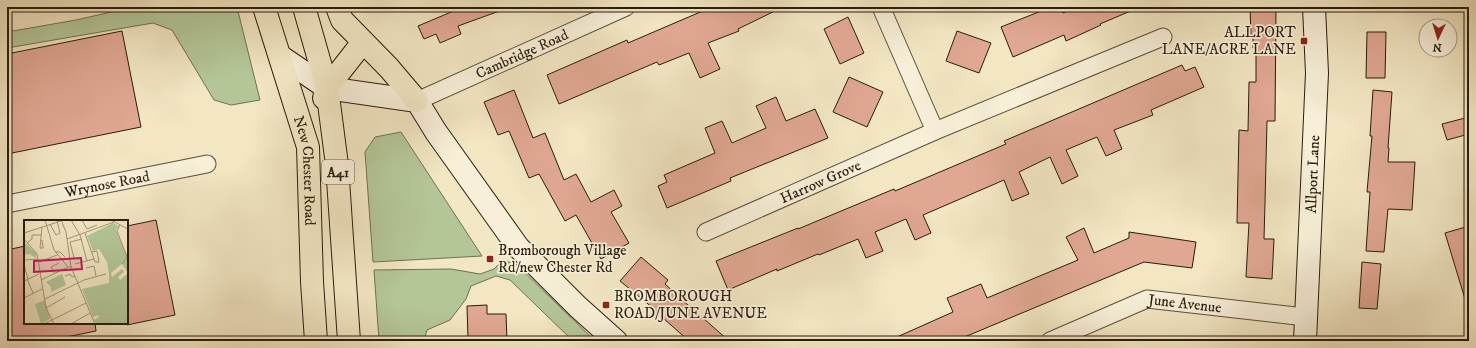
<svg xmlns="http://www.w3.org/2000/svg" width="1476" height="348" viewBox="0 0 1476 348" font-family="'IM FELL DW Pica',serif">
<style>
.green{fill:#b4c698;stroke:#6e7252}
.building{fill:#e0a792;stroke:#291d0d}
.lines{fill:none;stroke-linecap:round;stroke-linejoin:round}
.street-casing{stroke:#5b4f3a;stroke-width:19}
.secondary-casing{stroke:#291d0d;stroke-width:24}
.highway-casing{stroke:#291d0d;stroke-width:24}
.street{stroke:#f7efd8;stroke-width:17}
.secondary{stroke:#f7efd8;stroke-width:22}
.highway{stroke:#f2e6c3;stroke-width:22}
.poi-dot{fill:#8f2418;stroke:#f7efd8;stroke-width:1.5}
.labels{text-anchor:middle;stroke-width:3.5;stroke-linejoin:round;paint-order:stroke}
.shield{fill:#f7efd8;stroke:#675c4a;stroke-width:1}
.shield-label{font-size:14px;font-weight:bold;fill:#291d0d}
.poi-label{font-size:15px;fill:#291d0d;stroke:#f7efd8;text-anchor:start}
.street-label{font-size:15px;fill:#291d0d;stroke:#f7efd8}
.inset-road{fill:none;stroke:#a2967a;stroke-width:1}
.view{fill:#c2185b;fill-opacity:0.15;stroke:#c2185b;stroke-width:2}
.inset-edge{fill:none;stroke:#291d0d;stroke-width:2}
</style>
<rect width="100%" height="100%" fill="#f2e6c3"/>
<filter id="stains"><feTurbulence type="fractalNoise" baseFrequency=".005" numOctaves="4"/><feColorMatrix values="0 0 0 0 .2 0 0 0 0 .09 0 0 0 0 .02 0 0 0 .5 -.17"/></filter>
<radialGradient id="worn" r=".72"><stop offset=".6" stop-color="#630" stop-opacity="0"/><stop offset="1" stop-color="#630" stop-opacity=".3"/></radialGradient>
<g class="green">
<path d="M133,7h104l23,93 -29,5 -17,-5 -42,-70 -19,-7 -146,25v-16l69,-12z"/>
<path d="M401,132l81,124 -109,6 -8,-110 10,-15z"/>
<path d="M502,261l13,2 80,78h-22l-63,-61 -14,-4 -25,10 -5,13 -16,21 -23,10 -3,11h-45l-5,-71 77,-1 29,5 14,-5z"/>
</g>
<g class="building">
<path d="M463,7h42v2l-47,17 3,8 -21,9 -4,-9 -12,5 -6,-13z"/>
<path d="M712,7h71l-45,22 1,2 -31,12 12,26 -20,9 -11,-25 -30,12 -2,-3 -98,42 -12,-29 80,-35 1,3z"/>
<path d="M1051,7h10l2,6 13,-6h64l-40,17 1,1 -35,16 -2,-6 -51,22 -12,-30z"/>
<path d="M1250,7h26l-1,114h-8l-2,81 -1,37h10l-2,40 -26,-2 3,-54h-12l2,-93 9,1 1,-49h7v-34h-3v-12h-2z"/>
<path d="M848,17l16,36 -24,11 -16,-35z"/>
<path d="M122,31l19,96 -134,27v-100z"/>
<path d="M957,31l34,12 -12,30 -33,-12z"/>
<path d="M1367,32h19l-1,46h-19z"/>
<path d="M1182,65l3,6 10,-4 9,20 -53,23 2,5 -39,15 8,19 -16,7 -9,-19 -31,13 12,26 -16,8 -12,-27 -31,15 10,22 -17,7 -8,-21 -81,35 8,18 -16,7 -9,-21 -31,13 8,19 -17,7 -8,-19 -39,16 -1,-1 -41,17v-2l-49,21 -12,-29 82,-33v1l96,-40 1,2 111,-47 -2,-3z"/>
<path d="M849,77l34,15 -16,35 -34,-15z"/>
<path d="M514,90l19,48 12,-5 19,47 12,-6 15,28 23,-12 8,16 -11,6 18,31 -28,16 -25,-44 -11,6 -26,-47 -10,4 -20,-47 -11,4 -14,-33z"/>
<path d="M1373,90l19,2 -4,56h1l-1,14h27l-3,48 -24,-1 -4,43 -18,-1 4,-59h-3l5,-56h-2z"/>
<path d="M776,97l10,24 29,-12 13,29 -98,40 1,3 -64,27 -9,-22 9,-4 -3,-7 51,-22 -10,-25 17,-7 10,22 34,-15 -10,-22z"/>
<path d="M1469,117v17l-22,6 -5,-16z"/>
<path d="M156,220l19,95 -48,10v-99z"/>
<path d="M1469,226v72l-4,1 -20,-66z"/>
<path d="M1084,228l10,25 35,-15v-6l67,10 -4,26 -48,-6 -189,79h-67l65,-29 -6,-14 34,-14 6,14 91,-38 -12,-23z"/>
<path d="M25,246v77h70l1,8 -49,10h-40v-91z"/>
<path d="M641,257l27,23 -3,4 25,23 -2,1 15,10 26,23h-40l-26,-23 1,-1 -44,-36z"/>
<path d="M1362,262l19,2 -4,45 -18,-1z"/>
<path d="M487,305v9h19l1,27h-19v-2h-20l-1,-33z"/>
</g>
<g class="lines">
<defs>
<g id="street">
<path id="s1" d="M417,101l209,-94"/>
<path d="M935,131l228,-94"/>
<path id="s2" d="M7,204l200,-40"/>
<path id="s3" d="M706,232l229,-101 -54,-124"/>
<path id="s4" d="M1050,341l97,-42 158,18"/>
</g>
<g id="secondary">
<path d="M280,56l47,32 90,13 19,31 82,115 60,60 38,34"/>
<path id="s5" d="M1305,341l12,-268 -3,-66"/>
</g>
<g id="highway">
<path id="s6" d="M264,7l44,140 4,135 4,59"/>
<path d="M304,7l23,81 10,77 12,176"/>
<path d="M337,7l5,13 47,48 28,33"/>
<path d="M324,98l3,-10 36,-46"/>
</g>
</defs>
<use href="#street" class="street-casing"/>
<use href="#secondary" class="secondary-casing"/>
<use href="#highway" class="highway-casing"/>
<use href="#street" class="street"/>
<use href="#secondary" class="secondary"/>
<use href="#highway" class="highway"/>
</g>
<g class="poi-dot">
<rect x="1300" y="37" width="8" height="8" rx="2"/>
<rect x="486" y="255" width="8" height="8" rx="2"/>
<rect x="602" y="301" width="8" height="8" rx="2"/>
</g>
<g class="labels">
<rect class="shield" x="322" y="160" width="32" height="24" rx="3"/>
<g class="shield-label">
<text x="338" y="177">A41</text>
</g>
<g class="poi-label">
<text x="1296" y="37" text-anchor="end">ALLPORT<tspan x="1296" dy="17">LANE/ACRE LANE</tspan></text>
<text x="498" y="255">Bromborough Village<tspan x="498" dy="17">Rd/new Chester Rd</tspan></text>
<text x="614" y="301">BROMBOROUGH<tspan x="614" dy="17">ROAD/JUNE AVENUE</tspan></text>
</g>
<g class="street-label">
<text dy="5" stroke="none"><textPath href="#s1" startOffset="115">Cambridge Road</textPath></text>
<text dy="5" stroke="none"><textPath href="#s6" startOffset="170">New Chester Road</textPath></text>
<text dy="5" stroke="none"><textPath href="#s5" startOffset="167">Allport Lane</textPath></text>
<text dy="5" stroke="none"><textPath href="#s3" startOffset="125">Harrow Grove</textPath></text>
<text dy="5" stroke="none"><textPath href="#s2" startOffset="102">Wrynose Road</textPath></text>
<text dy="5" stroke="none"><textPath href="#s4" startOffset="144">June Avenue</textPath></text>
</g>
</g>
<g transform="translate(24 220)">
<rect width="104" height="104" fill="#f2e6c3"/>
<path d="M89,3l6,3 -3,4 12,27v67h-32l-2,-4 5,-3 -1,-2 -5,2 -11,-28 27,-6v-10l-2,-11 -8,-13 -6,2 -6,-15zM98,44l6,9 -8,7 -2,-3 6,-5 -2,-3 -10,8 -1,-4zM0,22l12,11v5l-7,-4 -5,1zM38,54l4,11 -15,7v-5l-5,-5zM21,80l5,19 -9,5 -6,-20z" fill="#b4c698" fill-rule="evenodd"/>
<path class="inset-road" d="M21,0l9,30 14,17h4M37,0l5,12 5,35 24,57M47,0l9,15M58,0l5,9 10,-4M87,0l17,9M26,4l6,11 4,-2 -3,-12M96,5l-3,6 10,26 -5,7M0,13l37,-12M61,13l10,29h4l-2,-11 -5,1M56,15l7,26M0,19l13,15 9,54 8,16M43,19l47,-17M18,20l1,8h-3l2,-21M3,23l5,-4v-4h9M31,32h5l5,5M50,38l-4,-16 12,-3M0,40l14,-1M15,42l18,-7M51,44l19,-5M0,45l4,14M62,48l8,-2 2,10M31,54l-4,-7 8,-4M41,56l5,-2 2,3 3,-1M3,59l6,14M17,60l27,-13M0,61l15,-7M0,78l18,-9M21,79l39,-19 22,-6M22,88l19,-11M20,104l42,-21M47,104l19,-11"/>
<path class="view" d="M57,38l1,11 -48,3v-11z"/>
<rect width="104" height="104" class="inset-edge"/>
</g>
<rect width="1476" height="348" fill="none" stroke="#f2e6c3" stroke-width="24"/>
<rect x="8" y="8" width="1460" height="332" fill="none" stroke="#291d0d" stroke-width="2"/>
<rect x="12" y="12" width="1452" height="324" fill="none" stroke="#291d0d"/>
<g transform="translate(1438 38) rotate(184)"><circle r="19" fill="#f7efd8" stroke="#a59b87"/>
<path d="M0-3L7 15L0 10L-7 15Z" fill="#8f2418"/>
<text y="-6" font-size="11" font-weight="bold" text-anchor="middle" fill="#291d0d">N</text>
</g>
<rect width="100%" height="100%" filter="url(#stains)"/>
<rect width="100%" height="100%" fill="url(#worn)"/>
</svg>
